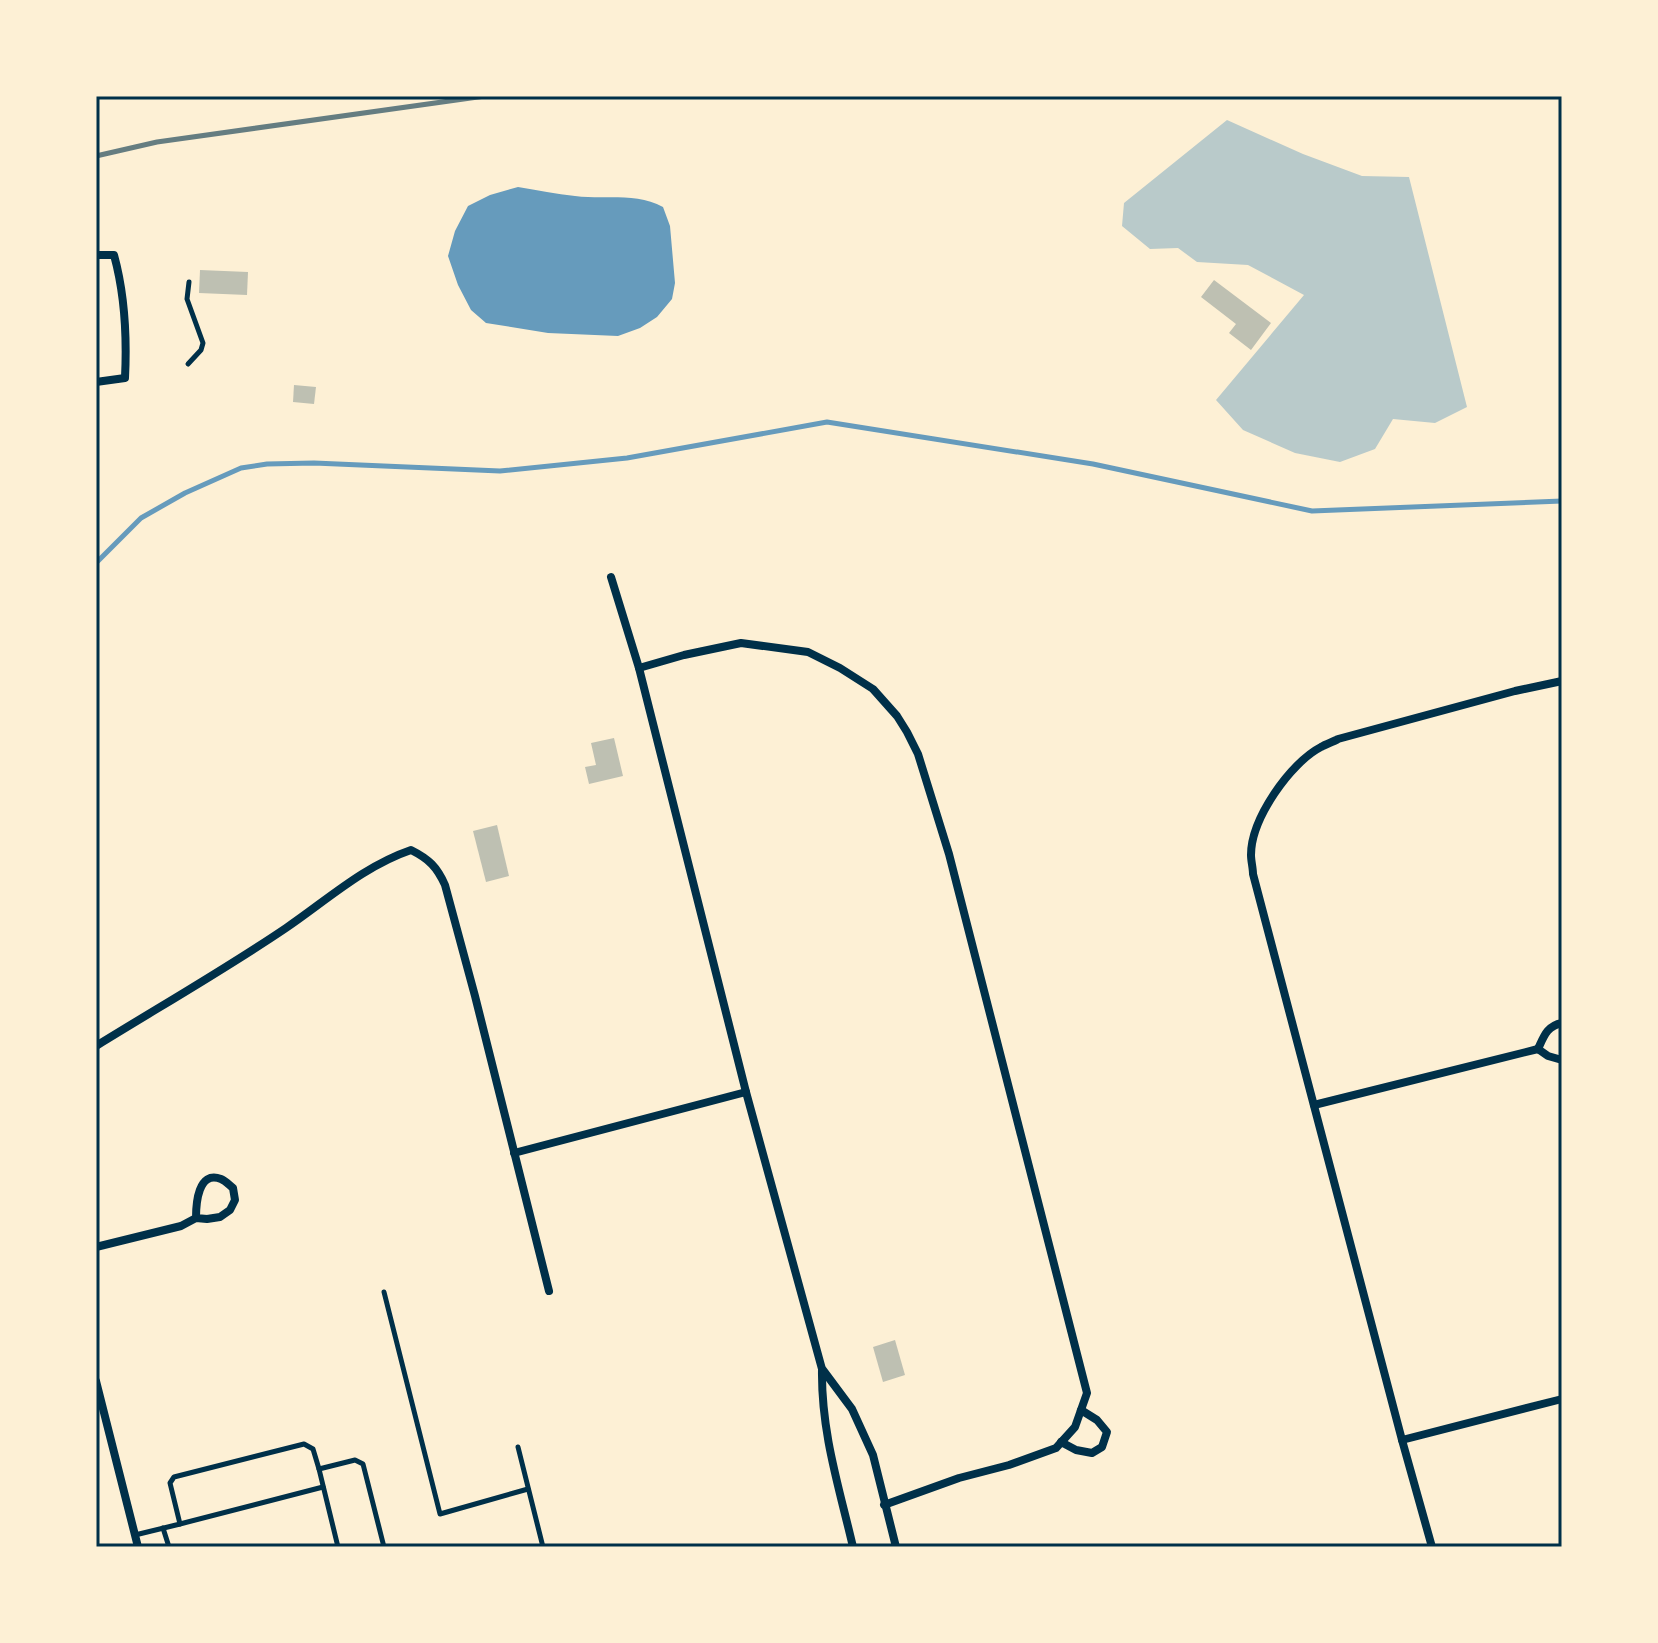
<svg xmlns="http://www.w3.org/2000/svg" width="1658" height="1643" viewBox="0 0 1658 1643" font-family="Lora,serif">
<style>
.green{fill:#b9caca}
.water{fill:#669bbc}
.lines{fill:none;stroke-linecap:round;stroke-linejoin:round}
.stream{stroke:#669bbc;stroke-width:5}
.building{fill:#bec0b2}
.service{stroke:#003049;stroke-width:5}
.minor{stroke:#003049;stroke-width:8}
.rail{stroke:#657d81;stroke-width:5}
.neatline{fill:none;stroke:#003049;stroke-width:3}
</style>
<rect width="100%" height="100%" fill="#fdf0d5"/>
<path class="green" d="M1227,120l76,34 59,22 47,1 58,230 -32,16 -42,-4 -18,30 -35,13 -45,-9 -52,-23 -27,-30 88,-105 -56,-30 -51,-3 -19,-14 -28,1 -28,-23 2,-23z"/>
<path class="water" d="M518,187c20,3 38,7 57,9 30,4 61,-4 88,11l7,19 5,57 -3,16 -15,18 -17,11 -22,8 -70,-3 -62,-10 -15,-13 -13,-25 -10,-29 7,-25 13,-25 22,-11z"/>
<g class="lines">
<path class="stream" d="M96,563l45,-45 44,-25 56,-25 26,-4 47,-1 186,8 127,-13 200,-36 266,42 219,47 250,-10"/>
</g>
<g class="building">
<path d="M200,270l48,2 -1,23 -48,-2z"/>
<path d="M1214,280l57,43 -20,27 -22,-17 7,-9 -35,-27z"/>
<path d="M294,385l22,2 -2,17 -21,-2z"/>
<path d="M614,738l9,38 -34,8 -4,-17 11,-2 -5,-22z"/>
<path d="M497,825l12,51 -23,6 -13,-51z"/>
<path d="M895,1340l10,35 -22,7 -10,-35z"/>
</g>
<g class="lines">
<g class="service">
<path d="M188,364l13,-14 2,-7 -16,-44 2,-17"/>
<path d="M384,1292l56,222 88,-25"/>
<path d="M518,1447l25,100"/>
<path d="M319,1469l19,78"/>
<path d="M180,1524l143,-37"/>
<path d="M163,1528l6,19"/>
<path d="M135,1535l45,-11 -10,-41 4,-6 130,-33 9,5 6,20 36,-9 8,4 21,83"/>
<path d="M96,1545l1,2"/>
</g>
<g class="minor">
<path d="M96,255h18c11,40 13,82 11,123l-29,4"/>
<path d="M611,577l28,91 107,424 76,277c-1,63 17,118 31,178"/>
<path d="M639,668l45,-13 57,-12 67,9 32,16 33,21 24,27 10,16 11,22 31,100 138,539 -12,34 -19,21 -47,17 -50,13 -75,27"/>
<path d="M96,1046c63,-39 128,-76 190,-118 41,-28 78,-62 125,-78 18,9 26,17 34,35l30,111 74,295"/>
<path d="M1538,1049c6,-13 9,-23 24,-26"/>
<path d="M1538,1049l10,7 14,4"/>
<path d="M1314,1105l224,-56"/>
<path d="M514,1153l232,-61"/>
<path d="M96,1247l85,-21 15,-8 11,1 13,-2 10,-7 5,-10 -2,-12c-4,-3 -7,-7 -12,-9 -23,-9 -25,25 -25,39"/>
<path d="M823,1370l29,39 21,46 23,92"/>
<path d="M96,1381l42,166"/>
<path d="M1402,1440l160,-41"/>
<path d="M1061,1442l15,8 16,3 10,-6 5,-15 -10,-12 -16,-10"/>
<path d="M1432,1547l-30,-107 -149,-566c0,-6 -2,-13 -2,-19 0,-36 39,-92 70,-108 5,-3 12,-5 17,-8l177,-48 47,-10"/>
</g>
<path class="rail" d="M96,156l61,-14 328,-46"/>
</g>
<rect width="1658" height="1643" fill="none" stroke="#fdf0d5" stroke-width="196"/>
<rect x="98" y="98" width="1462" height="1447" class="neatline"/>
</svg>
